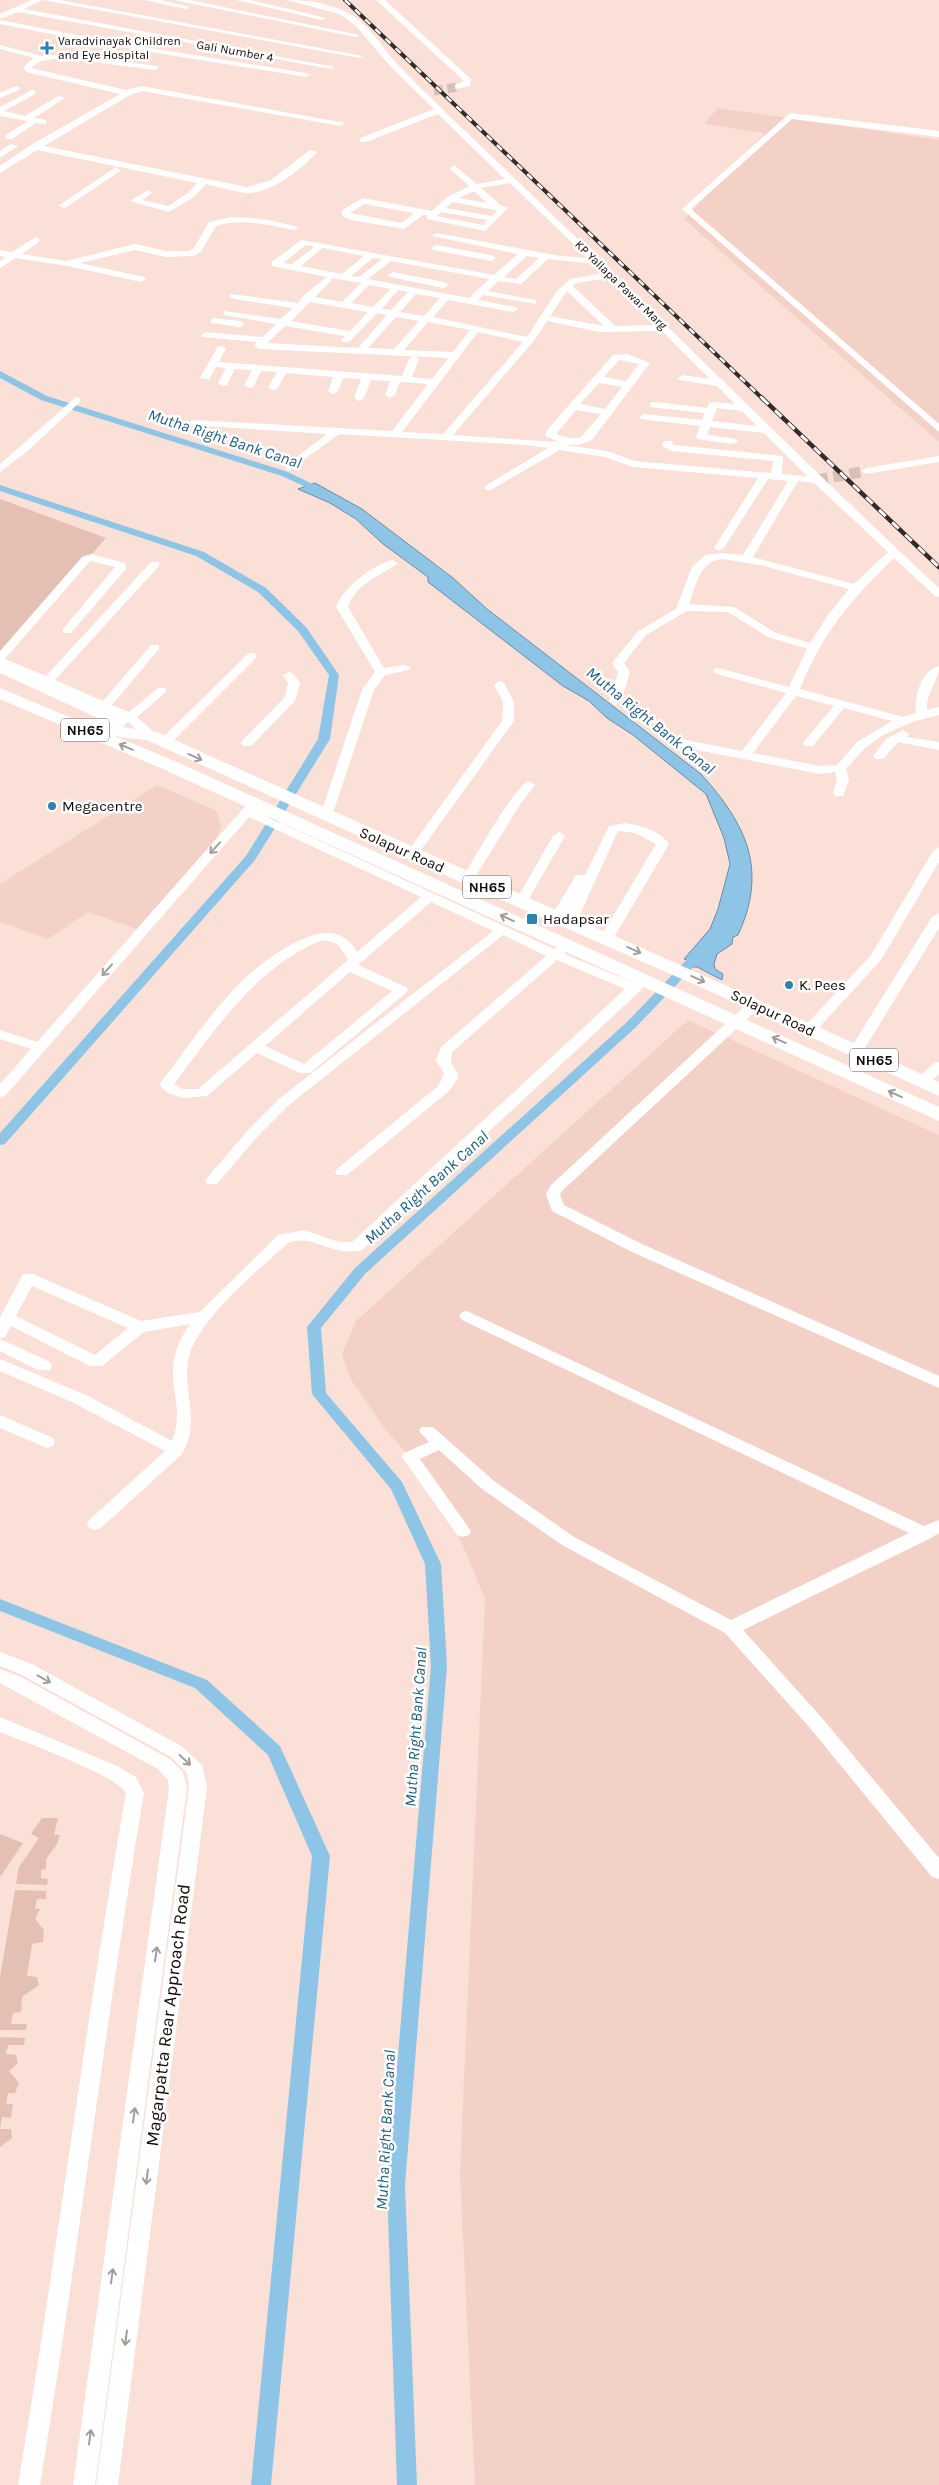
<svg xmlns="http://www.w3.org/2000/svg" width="939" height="2485" viewBox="0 0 939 2485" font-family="Karla,sans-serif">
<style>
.built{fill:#f3d1c6}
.green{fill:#e4bfb4}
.water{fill:#8ec5e7;stroke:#688da4}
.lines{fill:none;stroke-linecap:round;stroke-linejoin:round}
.canal{fill:#8ec5e7;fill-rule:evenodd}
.minor-tunnel-far1{stroke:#d7c0b8;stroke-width:9;stroke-dasharray:9 4.5;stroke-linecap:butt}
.minor-tunnel{stroke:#d7c0b8;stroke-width:11;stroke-dasharray:11 5.5;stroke-linecap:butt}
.minor{fill:#fff;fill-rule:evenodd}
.highway{fill:#fff;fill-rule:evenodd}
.rail-far1-casing{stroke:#342a27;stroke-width:4}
.rail-casing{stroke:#342a27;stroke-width:4.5}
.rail-far1{stroke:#fff;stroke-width:2.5;stroke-dasharray:7;stroke-linecap:butt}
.rail{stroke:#fff;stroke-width:3;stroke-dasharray:9;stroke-linecap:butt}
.oneway{stroke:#a09d9c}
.poi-dot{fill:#2a83b1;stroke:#fff;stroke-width:2}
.labels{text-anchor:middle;stroke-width:5;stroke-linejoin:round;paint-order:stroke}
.far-poi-label{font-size:12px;fill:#110907;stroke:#fff;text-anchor:start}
.far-street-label{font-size:12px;fill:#110907;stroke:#fff}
.shield{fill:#fff;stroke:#585351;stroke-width:1}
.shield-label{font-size:14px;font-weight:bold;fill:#110907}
.poi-label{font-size:15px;fill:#110907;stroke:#fff;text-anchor:start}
.street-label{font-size:15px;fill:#110907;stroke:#fff}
.water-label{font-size:16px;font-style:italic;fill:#1b5c7e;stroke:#fff}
.near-street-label{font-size:18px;fill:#110907;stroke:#fff}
</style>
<rect width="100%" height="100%" fill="#fae0d7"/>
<g class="built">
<path d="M718,108l221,32v302l-255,-223 81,-86 -61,-9z"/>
<path d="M157,785l60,26 4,16 -4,10 -80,92 -49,-17 -40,27 -48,-17v-38z"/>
<path d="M688,1020l251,115v1350h-464l-15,-311 25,-575 -45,-109 -55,-61 -35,-51 -8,-24 14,-33z"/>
</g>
<g class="green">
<path d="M0,499l106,39 -106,118z"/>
<path d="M42,1818h16l-4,17h6l-3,9 -11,15v10l-5,1v8l7,1 -1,6 -31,-1 3,-17 20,-29 -8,-4z"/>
<path d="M0,1834l23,9 -23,34z"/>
<path d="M15,1890l31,1v8h-9l-2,10h5l-5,10 9,11 -1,12 -11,2 -5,32 10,1 2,8 -17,12 -1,15 -8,1 -2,11h16l-1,6h-26v-53z"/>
<path d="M0,2037l25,1 -1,7h-16l-2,9 10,1 2,8 -9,8 10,12 -4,10h-7l-2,11h7l-2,14 -9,-1 -2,12h11l1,9 -12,9z"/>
</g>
<path class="water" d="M315,483l47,26 33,25 58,44 34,31 214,165c46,51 67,96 37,161l-5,2 -1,7 -15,10 -3,10 1,5 8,5 -1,6 -25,-13h-10v-7l-3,-1 26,-30 8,-20 12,-45 -6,-26 -18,-44 -73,-59 -26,-17 -18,-17 -26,-15 -135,-104v-5l-45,-33 -27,-25 -26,-16 -32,-14z"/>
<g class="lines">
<g class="canal">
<path d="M0,371l47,25 241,76 43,21 -8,2 -41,-19 -241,-76 -41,-22z"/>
<path d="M0,485l204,67 62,36 40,39 33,48 -9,64 -75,121 -250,284 -5,1v-12l246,-277 72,-117 11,-64 -31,-44 -40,-39 -62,-36 -196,-65z"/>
<path d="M700,949l4,1 2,3 -2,3 -69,72 -270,246 -44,54 5,65 76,89 39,82 6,102 -42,519 12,300h-20l-10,-300 44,-519 -6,-102 -34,-75 -79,-95 -5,-67 48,-59 272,-246 69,-72z"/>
<path d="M0,1599l207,81 73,66 50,110 -59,629h-20l61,-629 -44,-101 -73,-67 -195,-77z"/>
</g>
<path class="minor-tunnel-far1" d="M434,91l24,-4"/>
<path class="minor-tunnel" d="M817,480l49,-9"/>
<g class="minor">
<path d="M32,0h10l-18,9 311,58 -4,2 -313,-57 -18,7v-5z"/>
<path d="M43,0h17l303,56 -4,2z"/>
<path d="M145,0h16l29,7 -4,2z"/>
<path d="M174,0h16l169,35 -4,2z"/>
<path d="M236,0h15l75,18 -4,2z"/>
<path d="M287,0c24,0 53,5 72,20 15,12 25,30 38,44 29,30 59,58 89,87 152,144 299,294 453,437v9l-4,-1 -41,-38c-44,42 -71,75 -94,131l103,28 13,-4c-2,-16 5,-43 23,-47 0,15 -12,25 -12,42v2l12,-3v8l-27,7 -29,13 -18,13 -19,21 3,11 -6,16h-8l-2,-3 4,-13 -2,-8 -15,2 -149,-29 -6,-4 6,-4 71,14 44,-58 -72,-20v-4l4,-1 71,19 18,-38 -39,-12 -40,-25 -41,-1 -41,24 -22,28 6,9 -9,29 -6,4 -6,-4 9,-29 -6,-9 26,-32 38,-22 16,-42 13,-12 17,-2 21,2 45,-74 -20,-2 -44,69 -5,3 -5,-3 44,-70 -125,-11 -28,-10 -45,-7 -71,41 -5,-3 1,-2 63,-38 -23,-3 -186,-11 -49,36 -4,-1v-4l41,-31 -138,-9 -1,-2 5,-3 199,11 36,-47 -28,-2 -5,13 -5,3 -5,-3 5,-14 -19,-1 -7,18 -5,3 -5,-3 7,-19 -18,-1 -5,13 -5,3 -5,-3 5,-14 -47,-4 -9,16 -4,1 -5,-3 9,-15 -16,-1 -8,16 -4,1 -5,-3 8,-15 -17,-1 -8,16 -4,1 -5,-3 8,-15 -10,-1 -7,13 -9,-2 18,-32 8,2 -7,14 183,14 7,-17 5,-3 5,3 -7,18 20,2 16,-21 -189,-9 -5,-3 3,-4 -54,-5 -2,-2 5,-3 57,5 13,-13 -52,-9v-4l57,8 12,-11 -59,-9 -5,-3 2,-2 67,9 5,-7 24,-19 -55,-11v-4l29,-22 193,35 24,-21 -86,-18 5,-3 123,23 28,2 -78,-75 -29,5 19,17 8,3 -23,23 -58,-12v-4h-4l-19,14 -53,-9 -9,-4v-6l21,-12 69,13 15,-14 22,-11 -18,-16 -1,-2 4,-3 23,19 28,-5 -67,-65 -72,28h-6v-4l74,-29 -43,-42 -36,-42 -16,-11zM474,191l13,12 -28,-5zM453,202l42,8h2l-5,6 -46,-8zM364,204l50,9 -12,10 -52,-10zM441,212l46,8 -4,5 -46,-9zM306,245l8,2 -22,17 -9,-1zM323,248l41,8 -22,18 -41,-8zM527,256l12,2 -23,21 -12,-2zM373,258l9,1 -23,18 -8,-1zM548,259l46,5 10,9 -34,6 -14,13 -29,45 -94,-20 15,-17 65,12 5,-3 -2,-2 -38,-7 5,-5 53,9v-4l-48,-9 10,-10 23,3zM391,261l98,18 -20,19 -101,-19zM332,278l29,5 -19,19 -27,-5 16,-16zM609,278l47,47 -41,1 -42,-40 3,-3zM369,285l22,4 -18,18 -22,-4zM398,290l10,2 -17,18 -9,-1zM567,291l37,35 -54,-10zM416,294l24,4 -16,18 -24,-4zM310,302l58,10 -18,19 -59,-10zM377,313l10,2 -29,33 -91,-5 18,-17 60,10 -4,4 2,2h6zM396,317l23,4 -25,28 -26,-1zM547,321l52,11 63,-1 48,48 -27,-4 -5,3 1,2 38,6 18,18 -22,-2 -4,1 -2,5 -53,-6 -4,1v4l55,6 -3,7 -58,-6 -5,3 1,2 60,7 -4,11 1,2 36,5 5,-3 -1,-2 -30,-4 3,-8 54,6 43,43 -25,-2 1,-18 -110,-11 -1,-4h-8l-2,5 9,5 102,10 -2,12 -136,-12 -28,-10 -41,-6h13l13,-5 58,-77 -22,-9 -15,1 -66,75 -2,6 14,6 -106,-7 80,-93zM428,322l37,7 5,1 -17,22 -49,-2zM478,332l45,10 -80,92 -41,-2zM619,360l20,4 -13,17 -22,-4zM599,383l23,4 -17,22 -25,-5zM717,408l25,3 15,15 -45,-5zM576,410l25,4 -21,24h-11l-13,-4zM798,481l16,2 74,69 -34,32 -101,-27zM722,559l38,6 89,24 -21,26 -18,28 -34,-10 -42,-26 -45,-3c7,-19 11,-43 33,-45zM796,696l38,10 -29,34 -2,3 2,3h8l31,-38 48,13 -35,21 -20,23 -17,1 -67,-13z"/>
<path d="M376,0h9l86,79 -1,7 -15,3v-4l9,-4z"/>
<path d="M0,20l108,21 198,32 4,2 -4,2 -198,-32 -108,-21z"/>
<path d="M0,45l42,11 21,-2 94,12 1,2 -4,2 -91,-12 -22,3 -10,7 95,22 15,-4 204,37 -4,3 -199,-35 -12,4 -86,51 203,41 24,-7 39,-30 7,2c-15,17 -45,41 -69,41 -14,-1 -29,-6 -42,-9l-12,13 -25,15 -39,-11 18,-11 4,3 -10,7 26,6 20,-13 9,-10 -160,-33 -37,23v-7l31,-21 89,-51 -94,-22 -3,-5 11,-9 -34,-9z"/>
<path d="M16,86l4,2 -1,2 -19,8v-5z"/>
<path d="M32,90h3v4l-31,17 21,5 33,-20 7,2 -31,20 12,2v4l-10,-1 -24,16h-6v-4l22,-14 -28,-5v-9z"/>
<path d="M790,113l149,18v6l-147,-18 -101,90 248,215v8l-257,-223z"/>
<path d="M11,144l7,2 -18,12v-7z"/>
<path d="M116,167l4,3 -1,2 -54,36 -7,-2z"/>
<path d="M232,217l31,2 36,8 -5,3c-26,-5 -52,-12 -78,-4l-15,26 -7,4 -28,1 -31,-7 -55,13 64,14 2,2 -5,3 -73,-16 -52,-8 -16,10v-7l6,-4 -6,-1v-6l12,2 24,-15 3,1v4l-17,12 44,7 69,-17 31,7h23l5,-3 15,-26z"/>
<path d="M436,245l55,10 5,3 -5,3 -58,-11 -2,-2z"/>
<path d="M393,272l51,10 5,3 -5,3 -54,-11 -2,-2z"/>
<path d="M214,318l26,3 5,3 -5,3 -29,-4v-4z"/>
<path d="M76,397l4,1v4l-51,48 -29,22v-8z"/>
<path d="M939,456v6l-73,12 -5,-3 5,-3z"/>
<path d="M91,554l34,9 1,6 -55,64h-8v-4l52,-62 -25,-6 -85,98 41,17 105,-114h8v4l-104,114 48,21 48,-56h8v4l-47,56 17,7 29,-24h8v4l-29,25 18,16 2,3 -2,3h-8l-21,-19 -126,-55v-14l82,-94z"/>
<path d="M392,560l6,3 -2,2c-18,11 -42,21 -48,42l36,61 21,-3 6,3 -2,2 -24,5 -11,15 -42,126 -6,4 -4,-1 -2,-3 42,-126 13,-18 -39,-65c6,-19 37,-42 56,-47z"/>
<path d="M252,653l4,1v4l-88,88h-8l-2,-3 2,-3 88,-86z"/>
<path d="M289,672l4,1 7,10 -5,18 -44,45h-8l-2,-3 2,-3 42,-43 3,-14 -5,-8z"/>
<path d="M500,681l4,2 10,19v19l-98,136h-8l-2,-3 2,-3 94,-130 1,-19 -9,-17z"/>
<path d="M903,730l6,4 -2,3 32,5v8l-41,-8 -15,17h-8l-2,-3 13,-17z"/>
<path d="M529,781l6,4 -14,18 -47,76 -1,3h-10l-1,-3c10,-17 53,-94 67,-98z"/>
<path d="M253,801l6,4 -4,6 299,138 8,-4 5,1 2,3 -5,5 68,28 11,-7 7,4 -10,12 -278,259c-31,8 -48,-17 -74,-7 -29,27 -94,79 -100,118 -5,34 13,59 -6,93l-81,74 -6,2 -6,-2 -2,-4 2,-4 76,-69 -91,-48 -74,-32v-12l86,36 86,46c17,-42 -18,-67 18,-117l-46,8 -42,34h-12l-79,-40 -6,11 -5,1v-21l23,-43h10l108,47 59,-9 78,-77 26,-5 35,12h13l273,-253 -68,-29 -105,92 -1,10 7,12 -1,6 -9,12 -101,83h-10l-2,-3 2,-3 101,-83 6,-12 -8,-14 5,-13 105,-91 -43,-21 -214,170 -31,31 -41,48h-10l-2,-3 2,-3 41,-48 31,-31 214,-168 -62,-29 -73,63 48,22 2,3 -2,3 -96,80h-10l-43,-20 -50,43 -24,2 -15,-5 -9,-8 2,-3c41,-54 80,-117 144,-144 20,-9 41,-7 52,14l64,-55 -172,-80 -244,279 -5,1v-13l31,-35 -31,-10v-9l37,12 212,-240zM320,941c17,-2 21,7 28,19l-150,129h-15l-9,-5c42,-55 80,-115 146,-143zM350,972l42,19 -88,73 -39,-18zM32,1286l96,42 -33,27 -79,-39z"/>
<path d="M625,823c17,3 34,7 44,21l-57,97h-10l-2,-3 56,-94 -21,-11 -17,-2 -43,94 -5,1 -7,-4 7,-15 -7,13h-10l-2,-3 25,-42h9l24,-49z"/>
<path d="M559,832l6,4 -38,66 -1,3h-10l-1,-3 38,-66z"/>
<path d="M939,847v15l-58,98 -66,72h-10l-2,-3 2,-3 66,-71 62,-104z"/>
<path d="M939,913v15l-76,123 -2,3h-10l-2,-3 83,-134z"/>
<path d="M755,1000l5,1 2,3 -2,3 -198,184 -2,3 4,11 78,39 297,132v12l-307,-136 -80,-41 -6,-17 5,-9 199,-184z"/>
<path d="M939,1062v12l-12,11h-10l-2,-3 2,-3 17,-16z"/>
<path d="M467,1311l457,215 15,-6v13l-8,5 -188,92 79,88 117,140v21l-7,-2 -122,-149 -85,-95 -163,-88 -80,-56 -43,-39 -19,9 51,72 -2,4 -6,2 -6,-2 -55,-78 2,-4 25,-11 -10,-11 2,-4h12l61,54 80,56 157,83 178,-87 -447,-213 -3,-4 3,-4z"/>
<path d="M0,1339l50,23 2,4 -2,4h-12l-38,-19z"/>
<path d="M0,1415l53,23 2,4 -2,4 -6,2 -47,-20z"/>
<path d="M0,1652l32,12 151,83 19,18 5,22 -89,698h-22l93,-698 -2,-14 -16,-16 -151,-83 -20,-8z"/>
<path d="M0,1669l21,8 149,82 13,13 4,16 -92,697h-22l96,-697 -1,-8 -10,-11 -158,-86z"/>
<path d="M0,1717l117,49 19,11 8,16c-39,230 -66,462 -104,692h-22c39,-230 67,-462 108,-692 -8,-17 -104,-52 -126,-61z"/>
</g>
<g class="highway">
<path d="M0,662l126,56 2,4 -6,5 35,5c260,118 523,231 782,350v14l-223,-102 -285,-125 -284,-129c-16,-2 -44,-2 -53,-16l6,-5 -100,-46z"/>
<path d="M0,688l177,74 762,345v14l-774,-351 -165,-71z"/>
</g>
<defs>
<path id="rail-far1" d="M345,0l419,400"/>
<path id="rail" d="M762,398l177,169"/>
</defs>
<use href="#rail-far1" class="rail-far1-casing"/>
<use href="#rail" class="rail-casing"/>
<use href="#rail-far1" class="rail-far1"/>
<use href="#rail" class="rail"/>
</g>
<defs><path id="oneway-shaft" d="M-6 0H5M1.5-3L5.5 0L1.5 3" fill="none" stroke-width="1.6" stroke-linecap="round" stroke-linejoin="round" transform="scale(1.25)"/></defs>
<g class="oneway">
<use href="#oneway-shaft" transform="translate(126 747) rotate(-157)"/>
<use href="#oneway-shaft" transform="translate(195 757) rotate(24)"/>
<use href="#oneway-shaft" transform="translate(215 848) rotate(132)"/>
<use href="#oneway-shaft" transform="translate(507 918) rotate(-156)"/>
<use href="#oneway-shaft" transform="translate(634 950) rotate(24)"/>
<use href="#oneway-shaft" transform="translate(107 970) rotate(132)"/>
<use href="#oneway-shaft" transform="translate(698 979) rotate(24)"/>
<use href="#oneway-shaft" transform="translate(779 1040) rotate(-156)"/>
<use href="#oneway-shaft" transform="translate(895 1094) rotate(-155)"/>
<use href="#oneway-shaft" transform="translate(44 1679) rotate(29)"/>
<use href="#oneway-shaft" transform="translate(185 1760) rotate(43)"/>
<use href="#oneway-shaft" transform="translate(156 1954) rotate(-82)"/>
<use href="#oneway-shaft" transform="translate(134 2115) rotate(-82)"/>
<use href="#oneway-shaft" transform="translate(147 2177) rotate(97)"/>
<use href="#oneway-shaft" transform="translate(112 2276) rotate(-82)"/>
<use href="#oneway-shaft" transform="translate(126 2338) rotate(97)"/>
<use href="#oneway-shaft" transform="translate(90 2437) rotate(-82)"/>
</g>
<g class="poi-dot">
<path d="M44.5 40.5h5v5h5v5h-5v5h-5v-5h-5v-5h5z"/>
<circle cx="52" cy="806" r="5"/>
<rect x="526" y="913" width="12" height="12" rx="2.5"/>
<circle cx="789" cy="985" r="5"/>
</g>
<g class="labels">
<g class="far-poi-label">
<text x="58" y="45">Varadvinayak Children<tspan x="58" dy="14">and Eye Hospital</tspan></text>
</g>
<g class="far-street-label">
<text transform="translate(235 51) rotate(10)" y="4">Gali Number 4</text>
<text transform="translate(621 285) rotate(44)" y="4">KP Yallapa Pawar Marg</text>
</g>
<g class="shield">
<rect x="61" y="718.5" width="48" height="23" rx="4"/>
<rect x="463" y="875.5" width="48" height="23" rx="4"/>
<rect x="850" y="1048.5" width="48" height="23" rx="4"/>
</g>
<g class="shield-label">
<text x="85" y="735">NH65</text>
<text x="487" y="892">NH65</text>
<text x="874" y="1065">NH65</text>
</g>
<g class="poi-label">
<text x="62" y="811">Megacentre</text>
<text x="543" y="924">Hadapsar</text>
<text x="799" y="990">K. Pees</text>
</g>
<g class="street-label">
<text transform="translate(402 850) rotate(24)" y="5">Solapur Road</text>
<text transform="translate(773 1013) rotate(25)" y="5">Solapur Road</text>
</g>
<g class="water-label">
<text transform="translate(225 438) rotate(18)" y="6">Mutha Right Bank Canal</text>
<text transform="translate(651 720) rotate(39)" y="6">Mutha Right Bank Canal</text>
<text transform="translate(426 1187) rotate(-42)" y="6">Mutha Right Bank Canal</text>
<text transform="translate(415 1727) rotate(-86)" y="6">Mutha Right Bank Canal</text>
<text transform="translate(385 2130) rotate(-87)" y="6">Mutha Right Bank Canal</text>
</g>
<g class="near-street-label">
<text transform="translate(168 2015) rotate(-83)" y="6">Magarpatta Rear Approach Road</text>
</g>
</g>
</svg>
